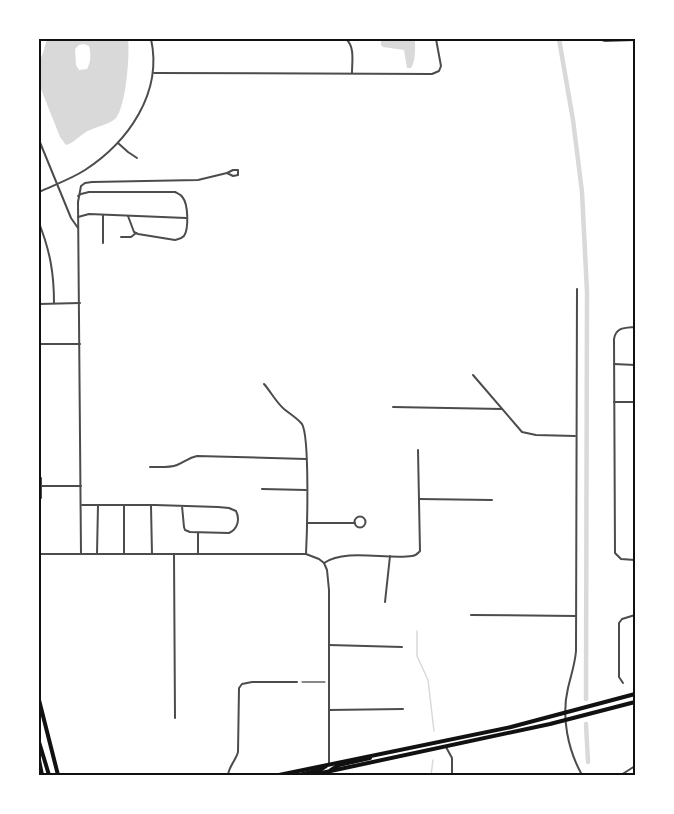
<svg xmlns="http://www.w3.org/2000/svg" width="674" height="814" viewBox="0 0 674 814" font-family="'Work Sans',sans-serif">
<style>
.water{fill:#d9d9d9;fill-rule:evenodd}
.lines{fill:none;stroke-linecap:round;stroke-linejoin:round}
.stream{stroke:#d9d9d9;stroke-width:1.5}
.canal{stroke:#d9d9d9;stroke-width:4.5}
.path{stroke:#111;stroke-width:1}
.minor{stroke:#4c4c4c;stroke-width:2}
.primary{stroke:#111;stroke-width:4}
.neatline{fill:none;stroke:#111;stroke-width:2}
</style>
<rect width="100%" height="100%" fill="#fff"/>
<g class="water">
<path d="M47,39h81c2,15 -2,67 -12,79 -7,7 -22,9 -30,14 -7,4 -12,11 -20,13l-6,-8 -21,-53v-22l4,-9zM84,44l5,2c2,7 2,17 -2,23l-8,1 -3,-5 -1,-16 4,-4z"/>
<path d="M381,39h34c0,10 1,21 -4,29h-4l-3,-18 -21,-3 -2,-2z"/>
</g>
<g class="lines">
<g class="stream">
<path d="M417,631v25l11,24 6,51"/>
<path d="M431,775l2,-15"/>
</g>
<g class="canal">
<path d="M559,39l14,81 9,72 5,100 -1,407"/>
<path d="M586,724l2,38"/>
</g>
<path class="path" d="M302,682h23"/>
<g class="minor">
<path d="M346,39c9,8 6,22 6,34"/>
<path d="M599,39l6,2 30,-1"/>
<path d="M154,73l278,1 7,-3 2,-5 -5,-27"/>
<path d="M39,140l32,78 7,10"/>
<path d="M118,143l10,9 9,6"/>
<path d="M233,170h5v5l-5,1 -6,-3z"/>
<path d="M39,192c15,-7 32,-13 46,-22 43,-28 78,-77 66,-131"/>
<path d="M78,196l3,-2 8,-2h86c4,2 6,2 8,6 5,6 6,31 1,38 -3,3 -5,3 -9,4l-37,-6 -4,-2 -6,-16"/>
<path d="M78,217l11,-3 97,4"/>
<path d="M39,223c11,28 15,50 15,80"/>
<path d="M121,237h10l5,-4"/>
<path d="M103,243v-28"/>
<path d="M577,289l-1,362c-1,13 -5,24 -8,37 -7,29 0,62 14,87"/>
<path d="M39,304l41,-1"/>
<path d="M635,327c-10,1 -19,0 -21,12l1,214 6,6 14,1"/>
<path d="M39,344h41"/>
<path d="M614,364l21,1"/>
<path d="M473,375l49,57 14,3 39,1"/>
<path d="M264,384c7,8 12,18 20,25 6,5 13,9 18,15 8,13 5,110 4,130"/>
<path d="M614,402h21"/>
<path d="M393,407l109,2"/>
<path d="M150,467c9,0 19,1 27,-2 8,-3 11,-7 20,-9l109,3"/>
<path d="M41,486h40"/>
<path d="M262,489l44,1"/>
<path d="M41,498v-20"/>
<path d="M419,499l73,1"/>
<path d="M82,505h73l63,2 11,1 7,3c4,8 2,18 -7,22l-39,-1 -5,-2 -1,-3 -2,-21"/>
<path d="M124,505v49"/>
<path d="M151,506l1,48"/>
<circle cx="360" cy="522" r="5.5"/>
<path d="M307,523h48"/>
<path d="M198,533v21"/>
<path d="M39,554h267l13,5 5,4"/>
<path d="M81,554l-3,-352 3,-16 4,-3 7,-1 106,-2 29,-7"/>
<path d="M97,554l1,-49"/>
<path d="M174,554l1,164"/>
<path d="M324,563l3,7 2,20v173"/>
<path d="M324,563c22,-15 63,-3 88,-7 4,0 5,-2 8,-5l-2,-101"/>
<path d="M385,602l5,-46"/>
<path d="M471,615l105,1"/>
<path d="M329,645l73,2"/>
<path d="M623,683l-4,-6v-54l3,-4 13,-4"/>
<path d="M329,710l74,-1"/>
<path d="M446,747l6,11v17"/>
<path d="M228,775c1,-9 8,-15 10,-23l1,-64 3,-4 10,-2h45"/>
<path d="M621,775l14,-9"/>
</g>
<g class="primary">
<path d="M39,700l19,75"/>
<path d="M39,742l10,33"/>
<path d="M39,760l3,15"/>
<path d="M331,770l8,-5 31,-7"/>
<path d="M279,775l232,-48 124,-33"/>
<path d="M299,775l21,-5 6,-4"/>
<path d="M312,775l238,-51 85,-22"/>
</g>
</g>
<rect width="674" height="814" fill="none" stroke="#ffffff" stroke-width="81"/>
<rect x="40" y="40" width="594" height="734" class="neatline"/>
</svg>
